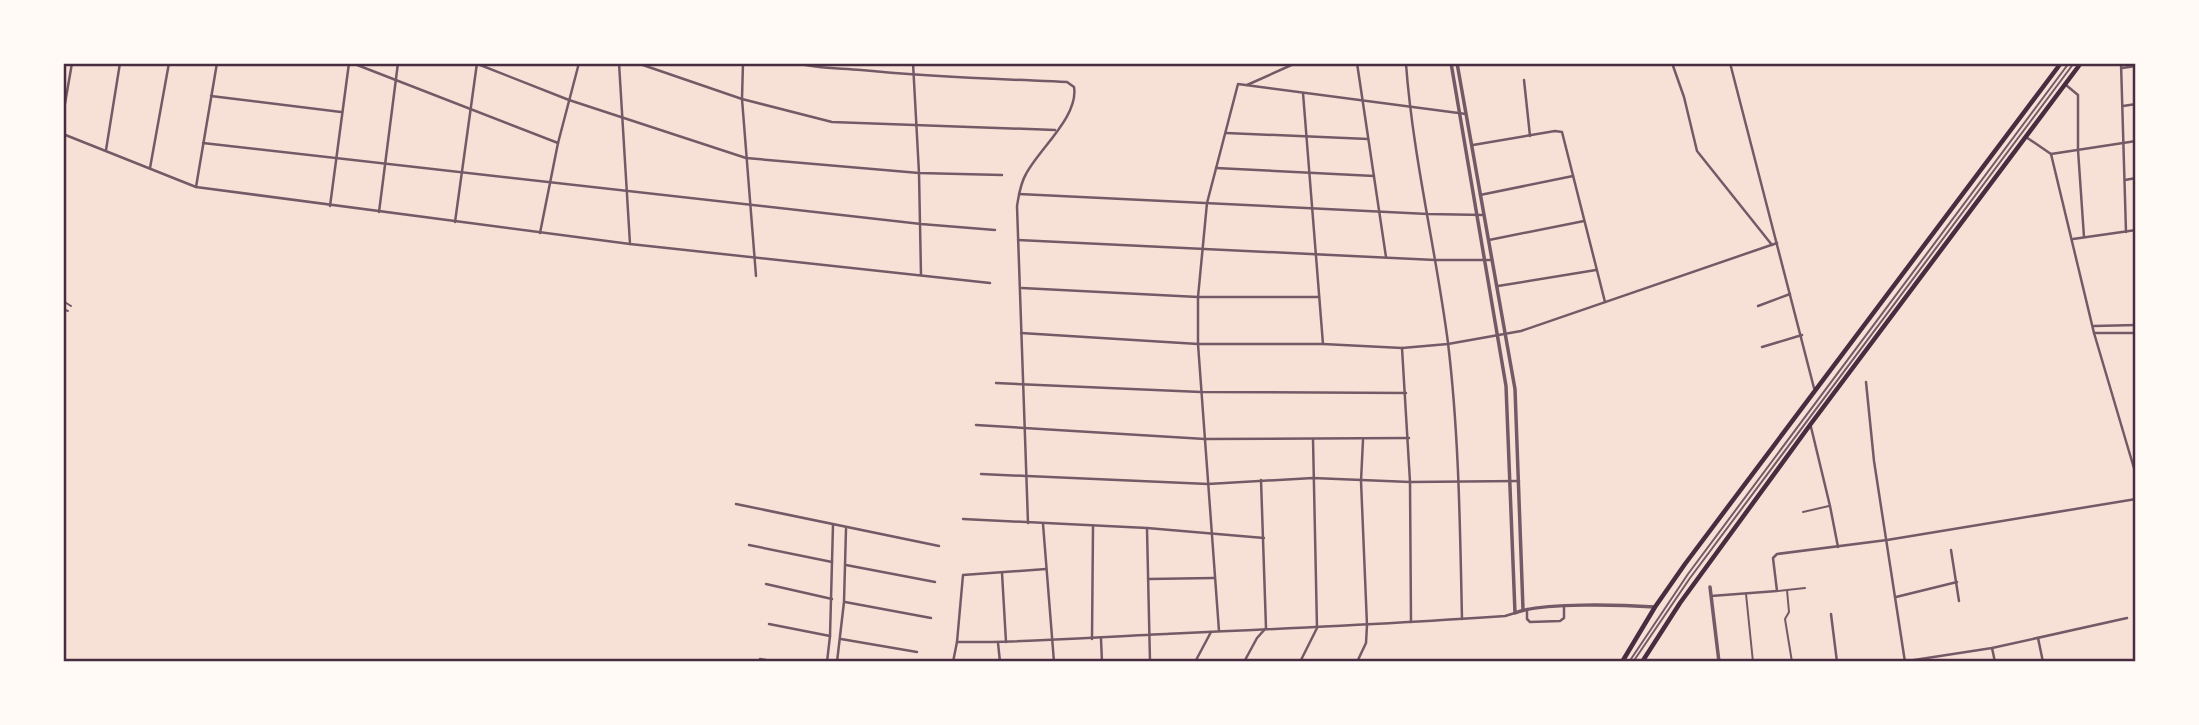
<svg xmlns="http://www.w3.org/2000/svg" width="2199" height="725" viewBox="0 0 2199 725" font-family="Quicksand,sans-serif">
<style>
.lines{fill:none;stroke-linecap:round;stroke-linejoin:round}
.service{stroke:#755966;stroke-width:2}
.pedestrian{stroke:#755966;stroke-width:2}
.minor{stroke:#755966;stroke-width:2.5}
.tertiary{stroke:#755966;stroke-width:3.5}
.trunk{stroke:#4a2c40;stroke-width:4.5}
.neatline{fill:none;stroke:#4a2c40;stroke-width:2.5}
</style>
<rect width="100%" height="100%" fill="#f7e1d7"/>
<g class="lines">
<g class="service">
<path d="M63,301l8,5"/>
<path d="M63,309l5,2"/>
<path d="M1803,512l26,-6"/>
<path d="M1629,662l59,-88 381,-511"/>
<path d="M1633,662l57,-84 384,-515"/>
</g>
<g class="pedestrian">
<path d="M1787,590l2,22 -4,7 7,43"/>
<path d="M1778,591l27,-3"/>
<path d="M1746,594l7,68"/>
</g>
<g class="minor">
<path d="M352,63l206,80"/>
<path d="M475,63l94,37 177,58 173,15 83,2"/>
<path d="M619,63l11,181"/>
<path d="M637,63l105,36 90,23 223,8"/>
<path d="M743,63l-1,36 14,177"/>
<path d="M797,63c21,6 42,5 64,7 69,7 137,9 206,12l7,5c5,29 -35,62 -48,87 -6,10 -7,21 -9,32l11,317"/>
<path d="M913,63l6,110 2,102"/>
<path d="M1357,63l29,194"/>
<path d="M1672,63l12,34 13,54 75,94"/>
<path d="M1730,63l84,325"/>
<path d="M2121,63l5,169"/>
<path d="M1406,64c7,94 30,186 42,279 11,91 12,184 14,276"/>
<path d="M2122,68l14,-2"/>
<path d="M1524,80l6,56"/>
<path d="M1247,85l49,-22"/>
<path d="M2066,85l12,10v55l6,87"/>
<path d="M1303,93l20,251"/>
<path d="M211,96l130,16"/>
<path d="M2123,106l13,-2"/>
<path d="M63,115l9,-52"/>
<path d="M1226,133l142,6"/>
<path d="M63,134l133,53 434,57 360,39"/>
<path d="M2026,137l25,17"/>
<path d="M203,143l718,81 74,6"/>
<path d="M1473,145l82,-14 7,1 43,170"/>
<path d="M106,150l14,-87"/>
<path d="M2051,154l43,179 42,142"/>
<path d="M2051,154l85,-13"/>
<path d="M150,168l19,-105"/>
<path d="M1216,168l158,8"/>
<path d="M2125,180l11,-2"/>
<path d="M196,187l21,-124"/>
<path d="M1019,194l409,20 56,1"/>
<path d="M1480,195l93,-19"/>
<path d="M330,206l19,-143"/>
<path d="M379,212l19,-149"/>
<path d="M455,222l22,-159"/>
<path d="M540,233l18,-90 21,-80"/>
<path d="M2136,238v37"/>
<path d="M2073,239l63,-9"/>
<path d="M1018,240l417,20h57"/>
<path d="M1489,240l95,-19"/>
<path d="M1498,286l98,-16"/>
<path d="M1022,288l176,9h121"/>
<path d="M1758,306l32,-12"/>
<path d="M2094,326l42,-1"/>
<path d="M1021,333l177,11h125l79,4 46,-4 73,-13 256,-88"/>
<path d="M2094,333h42"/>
<path d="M1762,347l40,-12"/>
<path d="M1402,348l8,134 1,140"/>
<path d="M1866,382l8,79 31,201"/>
<path d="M996,383l205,9 205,1"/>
<path d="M976,425l229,14 204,-1"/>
<path d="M1811,427l19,79 8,41"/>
<path d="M981,474l227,10 105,-6 97,4 109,-1"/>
<path d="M736,504l203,42"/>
<path d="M963,519l184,9 117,10"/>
<path d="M1043,524l11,138"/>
<path d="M1147,529l3,133"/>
<path d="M749,545l83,17"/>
<path d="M1951,550l8,51"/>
<path d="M846,565l89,17"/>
<path d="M1002,573l4,69"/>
<path d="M1148,579l66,-1"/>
<path d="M766,584l66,15"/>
<path d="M1711,596l66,-5 -4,-33 4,-4 110,-14 249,-41"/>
<path d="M1896,597l61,-15"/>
<path d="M845,602l86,16"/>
<path d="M1527,609v10l3,3 30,-1 4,-3v-11"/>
<path d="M1831,614l6,48"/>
<path d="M769,624l61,12"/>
<path d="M1219,631l-21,-287v-47l9,-94 31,-119 228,30"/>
<path d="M2038,638l5,24"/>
<path d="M841,639l76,13"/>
<path d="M1092,639l1,-112"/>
<path d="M1101,639l1,23"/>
<path d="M957,642c70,1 138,-5 208,-8 113,-5 227,-10 340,-18l10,-3"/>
<path d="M998,643l2,19"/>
<path d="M1992,648l3,14"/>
<path d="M760,659l16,3"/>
<path d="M827,662l3,-26 3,-111"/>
<path d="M837,662l7,-60 2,-73"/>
<path d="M953,662l4,-20 6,-67 83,-6"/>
<path d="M1195,662l16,-30"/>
<path d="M1244,662l13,-24 9,-10 -5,-148"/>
<path d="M1300,662l17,-34 -4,-189"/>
<path d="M1357,662l9,-19 1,-18 -6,-144 2,-41"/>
<path d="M1901,662l91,-14 135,-30"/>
</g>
<g class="tertiary">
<path d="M1451,63l55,323 9,227c26,-11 109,-8 140,-6"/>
<path d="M1457,63l58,326 8,220"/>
<path d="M1710,587l9,75"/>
</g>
<g class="trunk">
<path d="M1622,662l33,-55 30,-43 376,-501"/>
<path d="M1642,662l38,-59 130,-178 271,-362"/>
</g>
</g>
<rect width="2199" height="725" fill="none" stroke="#fffaf5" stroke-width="130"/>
<rect x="65" y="65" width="2069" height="595" class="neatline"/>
</svg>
